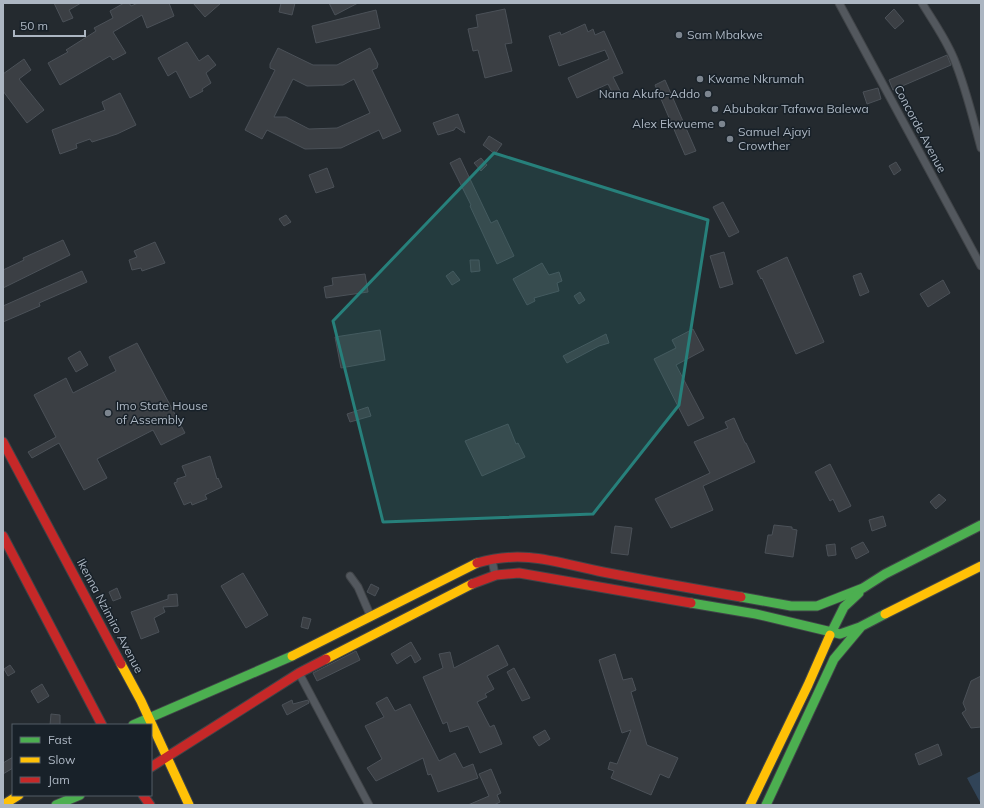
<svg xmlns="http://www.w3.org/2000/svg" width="984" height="808" viewBox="0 0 984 808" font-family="Mulish,sans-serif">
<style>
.water{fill:#314458}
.building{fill:#3b3f44;stroke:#4b5158;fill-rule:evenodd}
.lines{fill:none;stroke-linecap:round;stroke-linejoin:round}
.street-casing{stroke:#404448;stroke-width:9}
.fast-casing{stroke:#404448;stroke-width:11}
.slow-casing{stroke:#404448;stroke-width:11}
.jam-casing{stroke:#404448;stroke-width:11}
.street{stroke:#53585e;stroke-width:7}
.fast{stroke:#4caf50;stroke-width:9}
.slow{stroke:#ffc107;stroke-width:9}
.jam{stroke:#c62828;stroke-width:9}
.marked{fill:#27807b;fill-opacity:0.2;stroke:#27807b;stroke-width:3;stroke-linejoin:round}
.poi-dot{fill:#7c858f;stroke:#182129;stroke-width:1.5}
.labels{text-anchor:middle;stroke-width:3;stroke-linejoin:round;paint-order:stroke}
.poi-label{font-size:12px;fill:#acb6c2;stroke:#182129;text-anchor:start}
.street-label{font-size:12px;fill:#acb6c2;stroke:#182129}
</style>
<rect width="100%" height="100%" fill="#242a2f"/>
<path class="water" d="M981,771v33l-14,-26z"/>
<g class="building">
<path d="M54,3h27l-12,7 4,8 -10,4z"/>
<path d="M124,3h5l2,3 7,-3h31l5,13 -27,12 -5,-13 -29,17 13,21 -13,7 -3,-4 -50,29 -12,-22 20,-11 -2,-2 30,-19 -2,-3 19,-10 -3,-7z"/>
<path d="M193,3h28l-16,14z"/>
<path d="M281,3h14l-3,12 -13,-3z"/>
<path d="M329,3h29l-23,12z"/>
<path d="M505,9l7,34 -7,1 7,27 -27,7 -7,-28 -5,1 -5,-22 10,-2 -2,-12z"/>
<path d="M894,9l10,12 -9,8 -10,-11z"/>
<path d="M376,10l4,18 -64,15 -4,-17z"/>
<path d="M585,24l3,8 5,-3 2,6 9,-4 19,42 -10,4 7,14 -7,3 -5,-10 -31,14 -9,-20 41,-19 -4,-9 -46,16 -10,-30 11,-4 1,3z"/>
<path d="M187,42l12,19 9,-6 8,10 -10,8 5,10 -9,6 1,2 -13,7 -14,-27 -8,5 -10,-18z"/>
<path d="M278,48l35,17h24l33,-17 8,16 -1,4 -5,2 29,61 -18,8 -4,-9 -38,18 -36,1 -38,-19 -5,9 -17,-9 30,-60 -5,-2v-4zM293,79l14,7 36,-1 11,-6 16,34 -33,15 -28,1 -23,-12h-12z"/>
<path d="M947,55l4,10 -58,25 -4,-10z"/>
<path d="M24,59l7,11 -12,9 25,31 -17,13 -24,-32v-17z"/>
<path d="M665,80l31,71 -11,4 -30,-70z"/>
<path d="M878,88l3,11 -14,5 -4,-12z"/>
<path d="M120,93l16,32 -19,9 -25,8 -2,-3 -14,5 1,4 -17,6 -8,-24 53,-20 -3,-8z"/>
<path d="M458,114l7,19 -9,-6 -2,3 -16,5 -5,-12z"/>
<path d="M489,136l13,8 -7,10 -12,-9z"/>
<path d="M460,158l31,65 6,-3 17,36 -17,8 -27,-58 1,-1 -21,-42z"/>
<path d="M481,158l6,7 -6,6 -7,-8z"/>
<path d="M896,162l5,8 -7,5 -5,-9z"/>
<path d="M327,168l7,19 -18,6 -7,-18z"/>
<path d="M723,202l16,30 -10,5 -16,-30z"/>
<path d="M286,215l5,7 -7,4 -5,-7z"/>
<path d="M63,240l7,15 -67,33v-18l21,-10 -1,-2z"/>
<path d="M155,242l10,21 -23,8 -1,-3 -9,2 -3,-10 8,-3 -3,-6z"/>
<path d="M724,252l9,32 -13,4 -10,-32z"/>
<path d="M787,257l37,85 -28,12 -34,-76 -1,1 -4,-8z"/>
<path d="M470,260h9l1,11 -9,1z"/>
<path d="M542,263l7,12 10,-3 3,9 -5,2 2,8 -25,7 1,3 -8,4 -14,-26z"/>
<path d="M82,271l5,11 -48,21 1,3 -37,16v-16z"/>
<path d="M453,271l7,9 -8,5 -6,-9z"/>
<path d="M861,273l8,19 -9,4 -7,-20z"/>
<path d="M365,274l3,18 -42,6 -2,-11 9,-2 -1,-7z"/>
<path d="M943,280l7,13 -22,14 -8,-13z"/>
<path d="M580,292l5,8 -6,4 -5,-8z"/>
<path d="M693,329l11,21 -28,15 28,53 -16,8 -34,-67 22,-11 -4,-8z"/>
<path d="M380,330l5,30 -44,8 -6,-31z"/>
<path d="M606,334l3,9 -10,3 -32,17 -4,-7z"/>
<path d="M137,343l48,90 -24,12 -8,-15 -56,29 10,19 -23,12 -25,-47 -27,15 -4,-6 28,-15 -22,-42 32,-17 7,15 43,-22 -7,-14z"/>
<path d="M80,351l8,14 -12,7 -8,-14z"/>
<path d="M368,407l3,9 -21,6 -3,-8z"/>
<path d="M734,418l11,25h1l9,19 -52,24 10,24 -42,18 -16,-29 55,-26 -16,-31 34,-14 -3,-6z"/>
<path d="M508,424l8,20 2,-1 7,14 -43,19 -17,-35z"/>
<path d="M210,456l7,23 1,-1 4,9 -17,8 2,4 -15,6 -1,-3 -7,3 -10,-22 3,-1v-3l9,-3 -4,-10z"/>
<path d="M830,464l21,42 -12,6 -6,-13 -3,2 -15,-29z"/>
<path d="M939,494l7,6 -10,9 -6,-7z"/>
<path d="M883,516l3,10 -14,5 -3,-11z"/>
<path d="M774,525l18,2v2l5,1 -4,27 -28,-4 3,-18h4z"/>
<path d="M615,526l17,2 -4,27 -17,-2z"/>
<path d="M863,542l6,10 -13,7 -5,-11z"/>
<path d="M835,544l1,11 -8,1 -2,-11z"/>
<path d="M243,573l25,42 -22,13 -25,-42z"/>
<path d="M371,584l8,4 -4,8 -8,-4z"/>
<path d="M117,588l4,10 -8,3 -4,-9z"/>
<path d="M177,594l1,12 -15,1 2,5 -11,6 5,14 -18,7 -10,-27 37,-13v-4z"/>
<path d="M303,617l8,2 -3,10 -7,-2z"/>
<path d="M411,642l10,17 -6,4 -4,-8 -14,9 -6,-10z"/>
<path d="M498,645l10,20 -21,11 7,13 -9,5 2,3 -10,5 13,25 4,-2 8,19 -22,9 -12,-27 -18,6 -3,-10 -4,2 -20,-47 20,-9 -4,-14 11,-2 4,16z"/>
<path d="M356,651l4,9 -43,21 -4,-8z"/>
<path d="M615,654l8,26 9,-2 4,12 -5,2 16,53 31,13 -9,20 -9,-4 -9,21 -40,-17 3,-7 -6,-2 2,-7 7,2 14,-34 -9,3 -23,-73z"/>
<path d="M10,665l5,7 -7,4 -4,-7z"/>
<path d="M514,668l16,30 -8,3 -15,-29z"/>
<path d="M981,676v51l-10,1 -9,-15 4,-3 -3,-7 8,-22z"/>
<path d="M42,684l7,12 -11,7 -7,-12z"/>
<path d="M387,697l8,14 15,-7 29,57 16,-8 8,15 10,-4 5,14 -40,14 -7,-18 -3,1 -5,-17 -47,23 -9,-13 15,-9 -17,-33 19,-9 -8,-14z"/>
<path d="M292,700l1,4 15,-4 1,3 -22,12 -5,-10z"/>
<path d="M51,714l9,1v10h-10z"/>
<path d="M545,730l5,9 -11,7 -6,-9z"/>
<path d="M938,744l4,11 -23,10 -4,-11z"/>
<path d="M13,757v11l-10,6v-11z"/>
<path d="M491,769l10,24 -4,2 3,7 -6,3h-26l21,-9 -10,-22z"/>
</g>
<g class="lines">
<defs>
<g id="street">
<path d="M839,3l142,263"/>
<path d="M922,3c11,18 24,36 32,56 12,29 19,60 27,89"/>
<path d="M492,560l3,15"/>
<path d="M350,576l8,11 13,30"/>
<path d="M299,673l70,132"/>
</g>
<g id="fast">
<path d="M741,597l50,9h26l46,-18 22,-14 96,-49"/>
<path d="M691,603l65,11 84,20 20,-7 25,-13"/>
<path d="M830,635l14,-28 15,-14"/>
<path d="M133,725l159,-69"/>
<path d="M56,805l24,-10"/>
<path d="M766,805l68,-146 26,-31"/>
</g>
<g id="slow">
<path d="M885,614l96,-48"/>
<path d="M292,656l185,-93"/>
<path d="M326,659l146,-75"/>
<path d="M121,664l20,37 48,104"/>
<path d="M3,805l16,-10"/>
<path d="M750,805l58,-120 22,-50"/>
</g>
<g id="jam">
<path d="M3,442l118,222"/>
<path d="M3,536l99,189"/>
<path d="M477,563c47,-14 81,0 126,9 46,9 92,17 138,25"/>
<path d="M472,584l24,-9 23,-2 172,30"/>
<path d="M151,767l148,-94 27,-14"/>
<path d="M143,795l7,10"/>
</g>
</defs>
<use href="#street" class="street-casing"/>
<use href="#fast" class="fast-casing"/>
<use href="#slow" class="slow-casing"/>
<use href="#jam" class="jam-casing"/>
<use href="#street" class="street"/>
<use href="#fast" class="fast"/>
<use href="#slow" class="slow"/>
<use href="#jam" class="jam"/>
</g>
<path class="marked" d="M494,153l214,67 -29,185 -86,109 -210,8 -50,-201z"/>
<g class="poi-dot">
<circle cx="679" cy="35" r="4"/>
<circle cx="700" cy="79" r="4"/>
<circle cx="708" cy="94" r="4"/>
<circle cx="715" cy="109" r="4"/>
<circle cx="722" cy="124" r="4"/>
<circle cx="730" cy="139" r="4"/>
<circle cx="108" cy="413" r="4"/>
</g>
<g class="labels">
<g class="poi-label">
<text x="687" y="39">Sam Mbakwe</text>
<text x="708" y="83">Kwame Nkrumah</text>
<text x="700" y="98" text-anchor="end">Nana Akufo-Addo</text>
<text x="723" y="113">Abubakar Tafawa Balewa</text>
<text x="714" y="128" text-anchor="end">Alex Ekwueme</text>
<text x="738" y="136">Samuel Ajayi<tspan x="738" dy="14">Crowther</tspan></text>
<text x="116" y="410">Imo State House<tspan x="116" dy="14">of Assembly</tspan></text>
</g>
<g class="street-label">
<text transform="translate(920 129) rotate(62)" y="4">Concorde Avenue</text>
<text transform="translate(110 616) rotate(62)" y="4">Ikenna Nzimiro Avenue</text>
</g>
</g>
<rect width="984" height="808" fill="none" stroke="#acb6c2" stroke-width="8"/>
<rect x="12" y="724" width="140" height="72" fill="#182129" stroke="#535d66"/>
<rect x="20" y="737" width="20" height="6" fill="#4caf50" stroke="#535d66"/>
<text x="48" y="744" font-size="12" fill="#acb6c2">Fast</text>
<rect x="20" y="757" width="20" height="6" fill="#ffc107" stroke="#535d66"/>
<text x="48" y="764" font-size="12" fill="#acb6c2">Slow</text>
<rect x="20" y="777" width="20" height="6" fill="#c62828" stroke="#535d66"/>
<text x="48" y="784" font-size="12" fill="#acb6c2">Jam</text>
<path d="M14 30v6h71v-6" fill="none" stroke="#acb6c2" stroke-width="2"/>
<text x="20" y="30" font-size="12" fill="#acb6c2" stroke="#182129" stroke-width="3" paint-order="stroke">50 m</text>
</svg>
